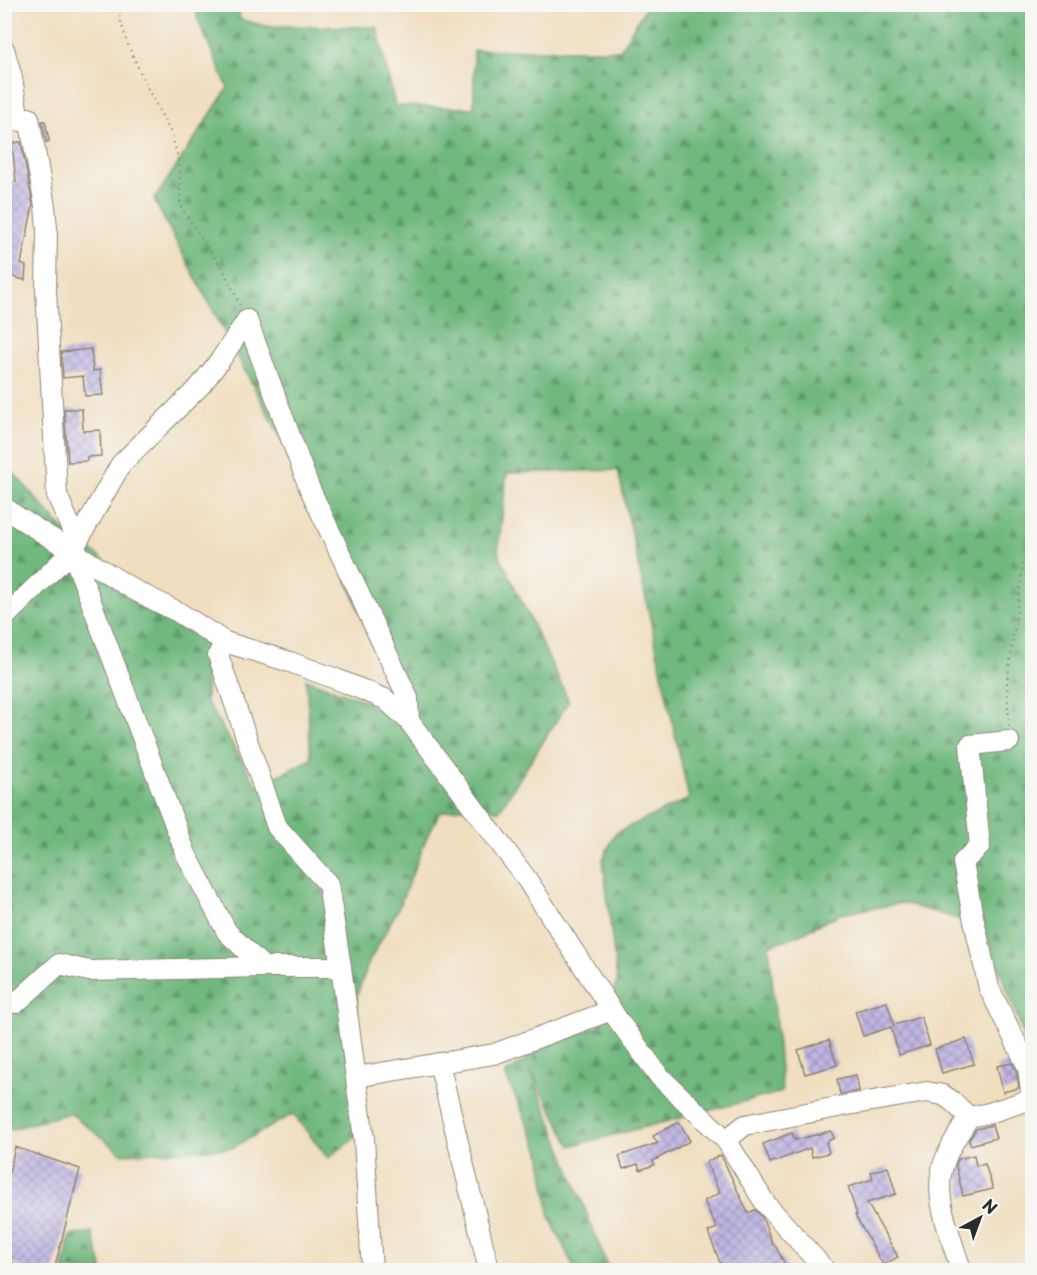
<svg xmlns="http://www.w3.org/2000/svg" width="1037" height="1275" viewBox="0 0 1037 1275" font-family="'Playpen Sans',sans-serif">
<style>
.forest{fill:url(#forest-firs);stroke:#4e7254;stroke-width:1.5}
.building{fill:url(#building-cross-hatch)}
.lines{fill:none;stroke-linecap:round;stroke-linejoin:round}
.minor-casing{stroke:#8e8475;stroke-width:22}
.path{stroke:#8e8475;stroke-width:2;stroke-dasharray:1.5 4.5;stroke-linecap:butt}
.minor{stroke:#fff;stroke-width:20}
</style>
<defs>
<pattern id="forest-firs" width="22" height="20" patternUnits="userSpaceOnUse" patternTransform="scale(1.5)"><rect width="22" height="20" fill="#70b87e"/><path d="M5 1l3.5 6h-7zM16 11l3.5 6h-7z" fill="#5c9667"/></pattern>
<pattern id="building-cross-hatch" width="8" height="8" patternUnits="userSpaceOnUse" patternTransform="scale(1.5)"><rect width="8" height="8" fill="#bfb5e3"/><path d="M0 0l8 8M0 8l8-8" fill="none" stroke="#9b93b8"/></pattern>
</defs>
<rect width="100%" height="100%" fill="#f6f6f2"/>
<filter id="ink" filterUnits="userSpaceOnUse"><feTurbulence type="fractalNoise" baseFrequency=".0167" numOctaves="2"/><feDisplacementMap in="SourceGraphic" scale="12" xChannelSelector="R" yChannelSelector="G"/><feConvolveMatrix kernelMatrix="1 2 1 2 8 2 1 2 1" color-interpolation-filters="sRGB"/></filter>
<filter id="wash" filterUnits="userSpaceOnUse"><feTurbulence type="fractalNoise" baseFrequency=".008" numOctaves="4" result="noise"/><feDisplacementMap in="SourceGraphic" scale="24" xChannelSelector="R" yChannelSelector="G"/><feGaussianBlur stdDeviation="1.35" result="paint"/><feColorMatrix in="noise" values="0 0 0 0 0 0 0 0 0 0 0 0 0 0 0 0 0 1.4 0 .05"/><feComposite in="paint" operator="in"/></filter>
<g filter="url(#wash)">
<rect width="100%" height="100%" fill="#f0debf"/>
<g class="forest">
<path d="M197,5h43l-1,14 26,7 112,1 18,79 79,2v-58h146l27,-45h385v1068l-12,-49 -37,-98 -81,-23 -62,11 -44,22 -27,9 13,147 -211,54 -41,-78 79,202h-34l-25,-52 -10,-67 -35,-77 22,-14 -4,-7 76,-27 18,-44 -14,-123 12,-26 74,-34 -71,-329 -111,3 -9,79 71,149 -70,110 -22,-6 -37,7 -14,27 -27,68 -30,55 -12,33 2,140 -31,23 -35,-44 -61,34 -109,6 -53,-41 -65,18 -1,-669 59,67 12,8 132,107 -1,57 51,85 54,-27 -5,-80 56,21 43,27 -84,-214 -167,-313 74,-112 -31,-70z"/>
<path d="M92,1232l11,38h-40l7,-34z"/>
</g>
<g id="blocks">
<g class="building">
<path d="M42,121h3l4,20 -3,1z"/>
<path d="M21,142l12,63 -12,59 5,2 -1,14 -21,-5v-92l12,-1 -4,-39z"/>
<path d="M91,349l2,22 7,-1 3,25 -18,1 -2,-20 -20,2 -2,-26z"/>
<path d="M64,409h18l1,22 17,-1 1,26 -14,1v4l-19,1z"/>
<path d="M887,1002l7,23 27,-8 9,28 -31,10 -8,-28 -28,9 -8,-25z"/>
<path d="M966,1039l8,25 -32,9 -7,-24z"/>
<path d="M829,1040l8,25 -32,9 -7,-24z"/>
<path d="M1012,1063l4,7 3,18 -16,4 -6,-26z"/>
<path d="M856,1075l3,16 -19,3 -3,-15z"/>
<path d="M679,1122l11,19 -37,20 1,4 -14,5 -2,-6 -15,5 -4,-13 39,-13 -5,-7z"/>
<path d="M992,1125l4,13 -26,7 -1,-5 7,-11z"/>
<path d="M831,1131l3,7 -8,4 3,11 -17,4 -2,-9 -40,15 -7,-19 29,-11 3,7z"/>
<path d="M15,1147l65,22 -26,101h-33l1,-3 -18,-8v-63z"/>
<path d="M721,1155l27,58 7,-3 7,7 11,28 1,-1 14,26h-65l-15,-38 9,-4 -13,-27 16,-8 -14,-31z"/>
<path d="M974,1155l2,11 9,-2 8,25 -30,7 -7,-30 2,-7z"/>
<path d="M888,1167l8,27 -29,9 31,54 -15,8 -28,-50h2l-9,-28 25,-8 -2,-7z"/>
</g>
</g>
</g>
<g filter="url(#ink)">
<use href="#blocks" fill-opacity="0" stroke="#8e8475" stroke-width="1.5"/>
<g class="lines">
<defs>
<g id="minor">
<path d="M4,49l8,29 7,43 10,-3 16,88 2,22 -1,62 11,205 18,42 -3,14 114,303 41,78 36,35h78l-13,-83 -51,-57 -59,-172 7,-13"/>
<path d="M247,320l62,167 99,211 1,23"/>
<path d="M4,507l12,9 118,74 44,22 47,30 65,20 46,17 49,20 24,22 117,157 92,142 42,57 66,63 39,63 60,67"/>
<path d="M4,618l68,-67 49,-87 80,-79 20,-26 26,-39"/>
<path d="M1009,741l-39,4 10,101 -17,16 9,50 17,76 39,79 4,32"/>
<path d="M341,967l23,172 8,131"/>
<path d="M4,1000l12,3 43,-39 30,7 174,-4"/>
<path d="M439,1063l50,207"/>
<path d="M356,1077l138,-23 118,-44"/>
<path d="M726,1140l19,-15 103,-20 79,-13 16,3 9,6 17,16 20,-4 43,-14"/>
<path d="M961,1270c-8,-28 -25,-65 -20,-95 3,-21 17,-40 28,-58"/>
</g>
</defs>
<use href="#minor" class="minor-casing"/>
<g class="path">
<path d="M116,4l11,39 21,46 23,44 9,32v41l45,67 15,32"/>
<path d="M1009,726l-2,-45 14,-99 7,-68 4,-8"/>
</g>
<use href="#minor" class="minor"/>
</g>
</g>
<rect width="1037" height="1275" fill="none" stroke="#f6f6f2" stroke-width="24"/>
<g transform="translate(980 1218) rotate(41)" stroke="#f6f6f2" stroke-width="4.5" paint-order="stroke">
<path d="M0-4.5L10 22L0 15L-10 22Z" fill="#2b2b2b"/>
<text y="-9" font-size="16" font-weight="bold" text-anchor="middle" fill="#2b2b2b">N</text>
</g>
</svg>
